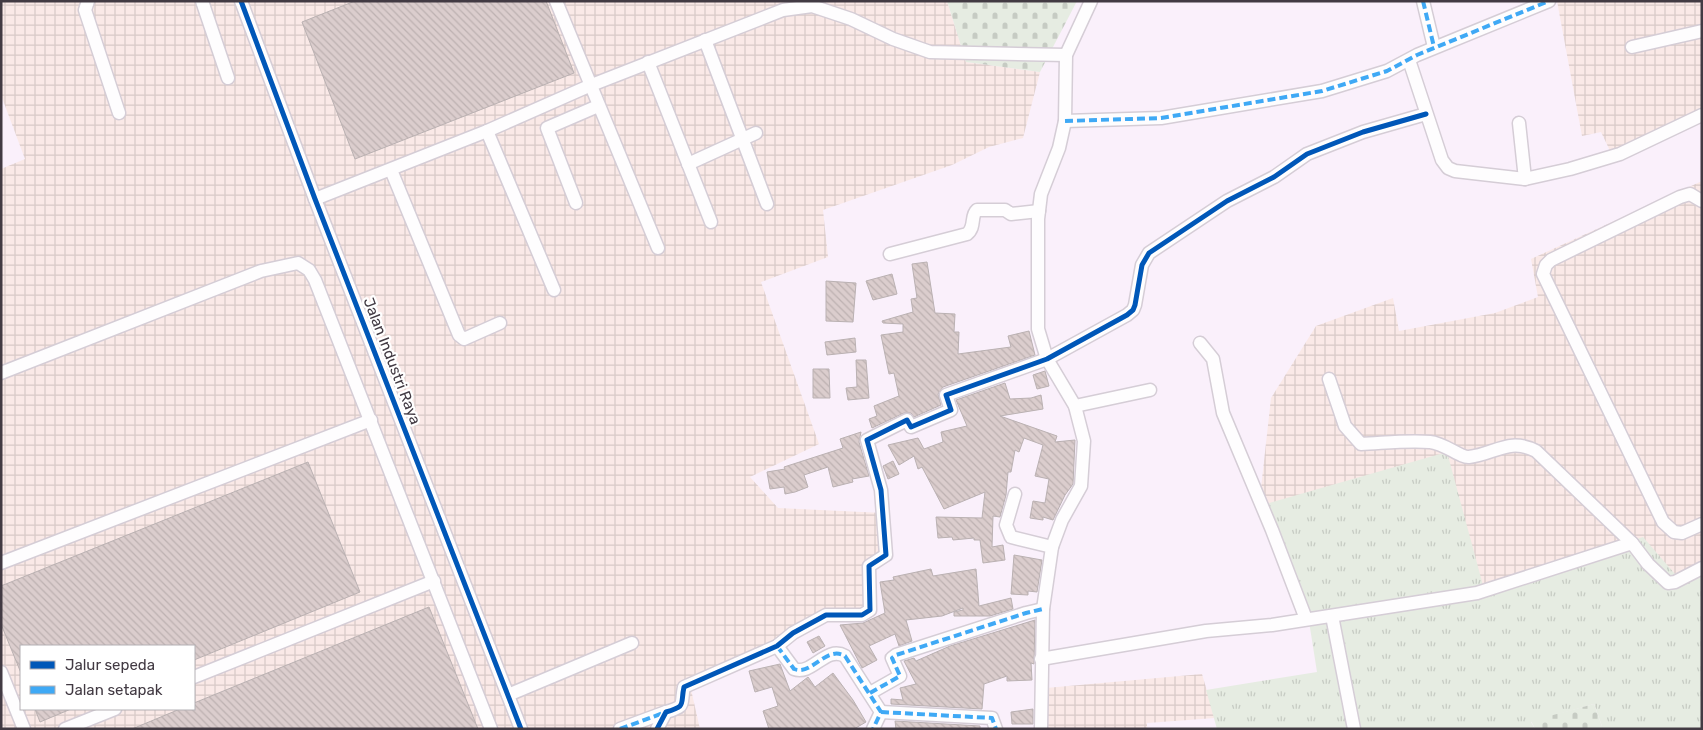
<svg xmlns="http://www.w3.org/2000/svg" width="1703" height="730" viewBox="0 0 1703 730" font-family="Rubik,sans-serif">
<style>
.industrial{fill:url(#industrial-grid);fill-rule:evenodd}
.grass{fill:url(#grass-tufts)}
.cemetery{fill:url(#cemetery-stones)}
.building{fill:url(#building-back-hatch);stroke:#bab1b2}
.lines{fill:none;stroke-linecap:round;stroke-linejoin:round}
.minor-casing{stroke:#d5cdd6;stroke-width:15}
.minor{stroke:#fefdfe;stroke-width:12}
.quiet{stroke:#3fa9f5;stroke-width:4;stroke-dasharray:8 4;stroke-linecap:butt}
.cycleway-casing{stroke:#fff;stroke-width:8}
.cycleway{stroke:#0057b8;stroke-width:5}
.labels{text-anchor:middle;stroke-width:4.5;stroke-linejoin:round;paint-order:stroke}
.street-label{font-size:15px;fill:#423a43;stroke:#fff}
</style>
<defs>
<pattern id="industrial-grid" width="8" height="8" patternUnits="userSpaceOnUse" patternTransform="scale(1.25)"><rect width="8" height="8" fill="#fae9e7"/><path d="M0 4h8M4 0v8" fill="none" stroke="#d8c9c7"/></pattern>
<pattern id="grass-tufts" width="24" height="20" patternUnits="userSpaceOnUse" patternTransform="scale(1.25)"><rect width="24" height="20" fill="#e6ece2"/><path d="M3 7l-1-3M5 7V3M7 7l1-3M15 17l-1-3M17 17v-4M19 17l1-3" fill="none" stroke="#c6cbc3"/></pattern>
<pattern id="cemetery-stones" width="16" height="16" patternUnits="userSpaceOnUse" patternTransform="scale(1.25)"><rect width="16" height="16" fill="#e6ece2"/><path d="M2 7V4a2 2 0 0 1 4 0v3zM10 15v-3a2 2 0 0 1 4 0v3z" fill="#c6cbc3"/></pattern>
<pattern id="building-back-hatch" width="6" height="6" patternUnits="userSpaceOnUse" patternTransform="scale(1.25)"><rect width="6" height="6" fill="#dbcdcd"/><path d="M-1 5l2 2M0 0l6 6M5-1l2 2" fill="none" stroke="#bdb1b1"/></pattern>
</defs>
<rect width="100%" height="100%" fill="#faf0fb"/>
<g class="industrial">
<path d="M1,1h946l19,61 74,10 -17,66 -34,9 -37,18 -129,45 5,47 -67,25 58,162 -69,33 28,31 105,5 4,41 -19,9 1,50h-41l-138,72 10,44h-699v-560l24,-10 -24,-64zM21,646h173v63h-173z"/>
<path d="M1557,1h145v114l-89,42 -12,-25 -19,4z"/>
<path d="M1702,181v380l-27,13 -191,15 -225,-83 12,-108 45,-72 77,-28 6,33 96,-18 43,-16 -7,-38z"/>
<path d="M1202,674l13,44 -68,5v6h-99l-2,-41z"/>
</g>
<path class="grass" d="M1447,452l37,137 159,-52 32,37 27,-13v168h-99l-9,-25 -63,18 4,7h-318l-11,-39 111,-18 -9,-57 -49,-109z"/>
<g class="cemetery">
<path d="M947,1h130l-37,71 -74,-10z"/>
<path d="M1594,704l9,25h-68l-4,-8z"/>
</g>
<g class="building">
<path d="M355,1h191l28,72 -219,86 -53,-137z"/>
<path d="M927,262l8,51 20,1 -1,18h5l-1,22 53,-7 -3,-11 21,-5 6,24 -92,32 -5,7 3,11 -27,12 -3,-4h-7l-32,15 -3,-9 8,-3 -3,-10 25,-10 -5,-23 -5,1 -8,-39 22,-3v-8l-20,-1 -1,-2 31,-9 -2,-13 6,-1 -5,-34z"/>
<path d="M892,274l5,20 -24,6 -7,-19z"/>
<path d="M826,281l30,2 -3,39 -27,-1z"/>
<path d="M855,338l1,14 -29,3 -2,-13z"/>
<path d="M856,360h10l3,38 -21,2 -2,-12 11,-1z"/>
<path d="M813,369h16l1,29h-17z"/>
<path d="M1045,371l4,15 -12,3 -4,-14z"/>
<path d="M1005,383l5,16 21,-1 10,-3 2,14 -43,7 57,20 -2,6 20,-2 -2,44 -8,11 -12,25 -10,-3v3l-13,-2 3,-17 12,2 4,-24 -14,-3 8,-31 -19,-7 -5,14 -4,-2 -4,22h-3l-2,23 -6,22 -7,-1 -1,31 11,-2 2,15 -22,3 -3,-23h-6v-2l-21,2 -1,-3 -14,1 -2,-21 46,1 3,-26 -41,17 -22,-42 -4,2 -4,-13 -15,9 -11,-20 30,-7 6,11 19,-7 -2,-10 26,-6 -11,-26z"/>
<path d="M861,432l-2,10 10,34 -17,3 1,3 -20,5 -5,-20 -24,8 4,12 -13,5 -10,2 -1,-7 -14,2 -3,-17 18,-3 -1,-2 59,-19 -3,-9z"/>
<path d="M893,461l6,13 -11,5 -5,-13z"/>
<path d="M308,462l52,130 -166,68v-14h-173v27l-20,-49v-38z"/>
<path d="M1014,555l28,5 -5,32 -9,-1v4l-17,-1z"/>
<path d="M931,569l2,7 43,-7 3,37 32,-8 2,11 -23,7h-36v-4l9,-2v-2l-21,8 -36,4 6,21 -13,5 -4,-12 -26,12 8,14 -15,8 -22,-43 23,-2 22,-10 -5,-31 14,-2 -1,-3z"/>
<path d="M429,607l49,122h-346l48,-20h14v-6z"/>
<path d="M1035,620l-1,44 -3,-1 1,17 -25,1v-5l-23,8 -2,25 -91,-5v-5l12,1 -3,-12 16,-4 -12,-23 10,-3 2,3 34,-15z"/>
<path d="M819,636l6,10 -12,7 -6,-11z"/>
<path d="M780,664l10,27 18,-14 7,10 18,-14 20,27 13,22 -12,7h-85l-6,-18 15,-5 -6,-19 -17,5 -6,-21z"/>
<path d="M35,709h36l-31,13z"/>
<path d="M1033,709v15h-21l-1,-12z"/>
<path d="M895,721l85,5v3h-84z"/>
</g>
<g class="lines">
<defs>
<g id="minor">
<path d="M88,1l-3,9 34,103"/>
<path d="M202,1l26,77"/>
<path d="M241,1l74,198 206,530"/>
<path d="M556,1l102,247"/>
<path d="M1423,1l11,46"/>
<path d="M705,40l62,164"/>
<path d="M1632,47l70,-16"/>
<path d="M1409,60l33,100 6,8 7,3 70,8 45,-10 50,-15 82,-39"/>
<path d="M648,62l63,160"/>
<path d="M1065,121l96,-3 161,-27 65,-20 30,-16 132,-54"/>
<path d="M1519,123l6,56"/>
<path d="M487,131l67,159"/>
<path d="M688,164l68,-31"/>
<path d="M391,170l68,165 5,4 36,-16"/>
<path d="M315,199l172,-68 102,-45 194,-76 29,-4 39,13 42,20 37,13 136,3"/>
<path d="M1702,201l-12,-7 -10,3 -129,63 -5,5 -3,9 120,248 11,10 8,1 20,-9"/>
<path d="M576,203l-29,-75 51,-22"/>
<path d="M890,254l77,-20c9,-7 3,-18 10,-24h28l6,4 28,-3"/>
<path d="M1200,343l13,16 10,54 49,117 34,89"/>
<path d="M1,373l260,-102 37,-8 11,7 6,10 176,449"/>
<path d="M1329,379l16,47 16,18c23,-1 47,-4 69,-2 14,1 31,16 39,15 26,-3 40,-20 67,-6l96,92"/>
<path d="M1075,406l75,-16"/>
<path d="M1015,494l-9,31 5,12 41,10"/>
<path d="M1,563l370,-143"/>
<path d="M1332,616l22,113"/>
<path d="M777,646l17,23c18,7 32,-24 51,-13l36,56 -8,17"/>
<path d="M1041,659l165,-28 66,-6 205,-32 155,-50 16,21 20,19 7,-1 27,-14"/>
<path d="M1,672l23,57"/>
<path d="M194,677l240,-96"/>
<path d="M870,693l30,-17 -8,-18 4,-3 130,-42 17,-4"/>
<path d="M508,695l124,-52"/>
<path d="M881,712l111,6 4,11"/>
<path d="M65,729l50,-20"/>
<path d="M620,729l46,-17"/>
<path d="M657,729l9,-17c21,-6 14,-7 18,-25l93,-41 16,-13 33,-18h36l8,-5 -1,-44 17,-11 -5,-65 -14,-50 40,-20 4,7 40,-17 -5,-15 101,-36 80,-44 6,-5 2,-5 7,-40 7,-12 78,-52 47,-24 33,-23 56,-22 63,-18"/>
<path d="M1041,729l2,-120 9,-62 10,-27 19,-34 3,-45 -9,-35 -28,-47 -9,-30v-110l3,-25 18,-46 6,-27 1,-66 25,-54"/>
</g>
</defs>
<use href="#minor" class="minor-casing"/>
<use href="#minor" class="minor"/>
<g class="quiet">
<path d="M1423,1l11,46"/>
<path d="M1065,121l96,-3 161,-27 65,-20 30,-16 132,-54"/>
<path d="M777,646l17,23c18,7 32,-24 51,-13l36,56 -8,17"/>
<path d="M870,693l30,-17 -8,-18 4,-3 130,-42 17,-4"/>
<path d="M881,712l111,6 4,11"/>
<path d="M620,729l46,-17"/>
</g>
<defs>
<g id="cycleway">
<path d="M241,1l74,198 206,530"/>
<path d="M657,729l9,-17c21,-6 14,-7 18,-25l93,-41 16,-13 33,-18h36l8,-5 -1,-44 17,-11 -5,-65 -14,-50 40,-20 4,7 40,-17 -5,-15 101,-36 80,-44 6,-5 2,-5 7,-40 7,-12 78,-52 47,-24 33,-23 56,-22 63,-18"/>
</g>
</defs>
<use href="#cycleway" class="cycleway-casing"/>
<use href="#cycleway" class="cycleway"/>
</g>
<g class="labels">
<g class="street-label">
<text transform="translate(392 361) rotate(69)" y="5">Jalan Industri Raya</text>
</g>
</g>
<rect width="1703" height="730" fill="none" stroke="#423a43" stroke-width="5"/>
<rect x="20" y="645" width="175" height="65" fill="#ffffff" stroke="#b3b0b4"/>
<rect x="30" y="661" width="25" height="8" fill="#0057b8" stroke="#b3b0b4"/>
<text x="65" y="670" font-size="15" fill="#423a43">Jalur sepeda</text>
<rect x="30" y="686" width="25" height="8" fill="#3fa9f5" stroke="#b3b0b4"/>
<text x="65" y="695" font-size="15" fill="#423a43">Jalan setapak</text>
</svg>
